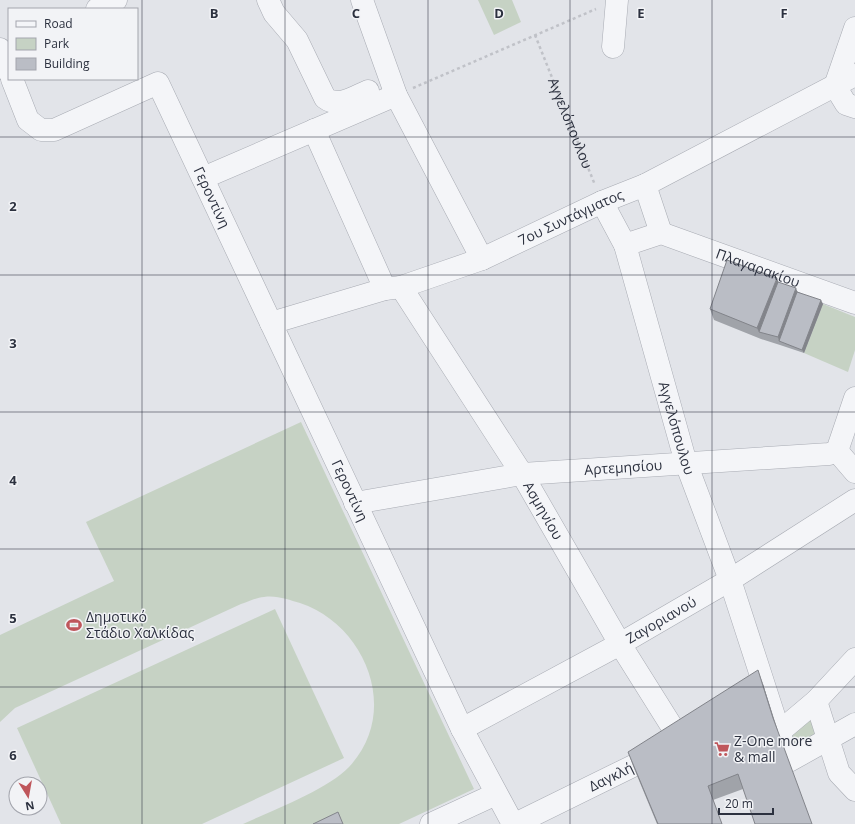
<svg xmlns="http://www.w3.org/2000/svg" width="855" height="824" viewBox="0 0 855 824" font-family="'Open Sans',sans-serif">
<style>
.green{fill:#c6d2c4}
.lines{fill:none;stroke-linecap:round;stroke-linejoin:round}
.minor-casing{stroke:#a8abb3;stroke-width:23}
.path{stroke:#c0c2c8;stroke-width:2.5;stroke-dasharray:3 3;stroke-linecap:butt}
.minor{stroke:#f4f5f8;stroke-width:22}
.wall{fill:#a0a3a9}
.shaded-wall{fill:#82848a}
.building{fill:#babdc5;stroke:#82848a}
.grid{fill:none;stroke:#2c313f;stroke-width:1;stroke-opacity:0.55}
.labels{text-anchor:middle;stroke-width:3;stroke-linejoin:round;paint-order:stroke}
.street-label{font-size:14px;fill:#2c313f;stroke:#f2f3f6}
.poi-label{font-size:14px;fill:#2c313f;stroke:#f2f3f6;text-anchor:start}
.grid-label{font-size:13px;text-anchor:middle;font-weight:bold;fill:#2c313f;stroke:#f2f3f6;stroke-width:3;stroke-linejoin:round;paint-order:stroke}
</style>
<rect width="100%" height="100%" fill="#e2e4e9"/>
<g class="green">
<path d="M478,0h34l9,22 -27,13z"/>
<path d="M823,304l32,13v33l-7,22 -44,-19z"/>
<path d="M301,422l173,367 -75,35h-156c30,-14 84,-34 106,-57 52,-55 17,-142 -49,-164 -11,-3 -23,-8 -36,-6 -7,0 -15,5 -23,7l-226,104 -15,14v-87l114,-54 -28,-59z"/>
<path d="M275,609l69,149 -142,66h-141l-44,-96z"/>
<path d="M816,701l13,38 -40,22 -11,-28z"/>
</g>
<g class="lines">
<defs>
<g id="minor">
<path d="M268,0l6,13 23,27 28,58c13,10 29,-1 43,-7"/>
<path d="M362,0l34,95 86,164"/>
<path d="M97,9l19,-9"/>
<path d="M855,28l-20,58 11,18 9,3"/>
<path d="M613,47l4,-47"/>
<path d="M0,49l9,23"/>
<path id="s2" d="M12,79l16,41 13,10h13l104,-47 304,646 51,95"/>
<path d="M314,130l71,159"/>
<path d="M203,178l193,-83"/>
<path d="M645,185l16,48"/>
<path id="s3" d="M602,202l23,43 61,218 44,117 58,179"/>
<path id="s4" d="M625,245l36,-12 194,70"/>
<path id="s5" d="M401,287l121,187 98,170 59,94"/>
<path id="s6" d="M271,323l114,-34 16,-2 81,-28 120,-57 43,-17 210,-110"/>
<path d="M837,451l18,21"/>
<path id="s7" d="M355,503l167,-29 307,-20 8,-3 18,-53"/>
<path d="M816,701l23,72 16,17"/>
<path id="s8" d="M462,729l158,-85 110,-64 125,-80"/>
<path d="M778,733l38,-32 39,-42"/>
<path d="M789,761l66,-37"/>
<path d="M431,824l65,-30"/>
<path id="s9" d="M515,824l118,-58 26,-16"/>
</g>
</defs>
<use href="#minor" class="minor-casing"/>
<g class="path">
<path id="s1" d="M535,35l60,150"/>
<path d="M413,88l183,-79"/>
</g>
<use href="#minor" class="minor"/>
</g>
<g class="wall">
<path d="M778,282l45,22 -19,49 -24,-8 -19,-6 -47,-19 -4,-11z"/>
<path d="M763,684l15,47 -35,58 -30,11 9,24h-65l-24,-58 -5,-14z"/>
</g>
<g class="shaded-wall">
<path d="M777,278l4,11 -22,43 -2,-4z"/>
<path d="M796,288l3,8 -20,45 1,4 -2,-8z"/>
<path d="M821,300l2,4 -19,49 -2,-3z"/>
<path d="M758,670l5,14 15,49 -5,-15z"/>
</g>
<g class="building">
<path d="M727,260l50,18 -20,50 -47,-19z"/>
<path d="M778,282l18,6 -18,49 -19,-5z"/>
<path d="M797,292l24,8 -19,50 -23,-9z"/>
<path d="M758,670l15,48 39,106h-57l-17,-50 -30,12 14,38h-64l-30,-72z"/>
<path d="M338,812l5,12h-30z"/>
</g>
<path class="grid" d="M142,0v824M285,0v824M428,0v824M570,0v824M712,0v824M0,137h855M0,275h855M0,412h855M0,549h855M0,687h855"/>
<defs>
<symbol id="stadium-bare" viewBox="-9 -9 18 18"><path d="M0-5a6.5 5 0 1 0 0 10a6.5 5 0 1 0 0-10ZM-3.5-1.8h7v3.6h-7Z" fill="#bf565b" stroke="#f2f3f6" stroke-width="2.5" paint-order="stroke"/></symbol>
<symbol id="supermarket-bare" viewBox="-9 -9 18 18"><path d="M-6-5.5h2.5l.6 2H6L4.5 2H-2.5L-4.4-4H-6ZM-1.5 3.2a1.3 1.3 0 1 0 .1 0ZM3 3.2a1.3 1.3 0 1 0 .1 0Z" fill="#bf565b" stroke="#f2f3f6" stroke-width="2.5" paint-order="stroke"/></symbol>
</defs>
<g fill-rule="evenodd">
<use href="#stadium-bare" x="63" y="614" width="22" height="22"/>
<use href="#supermarket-bare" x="711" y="738" width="22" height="22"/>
</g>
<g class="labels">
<g class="street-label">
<text dy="5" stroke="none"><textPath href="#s1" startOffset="95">Αγγελόπουλου</textPath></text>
<text dy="5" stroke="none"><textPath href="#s2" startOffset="314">Γεροντίνη</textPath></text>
<text dy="5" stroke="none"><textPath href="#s6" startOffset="319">7ου Συντάγματος</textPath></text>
<text dy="5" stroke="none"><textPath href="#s4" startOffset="141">Πλαγαρακίου</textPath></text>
<text dy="5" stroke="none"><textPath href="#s3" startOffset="239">Αγγελόπουλου</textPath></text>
<text dy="5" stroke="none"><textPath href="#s7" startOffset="271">Αρτεμησίου</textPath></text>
<text dy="5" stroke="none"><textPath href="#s2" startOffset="638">Γεροντίνη</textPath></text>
<text dy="5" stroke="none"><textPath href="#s5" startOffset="265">Ασμηνίου</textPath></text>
<text dy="5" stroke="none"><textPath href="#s8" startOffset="227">Ζαγοριανού</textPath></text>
<text dy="5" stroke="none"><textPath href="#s9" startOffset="107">Δαγκλή</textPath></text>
</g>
<g class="poi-label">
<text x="86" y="622">Δημοτικό<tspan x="86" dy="16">Στάδιο Χαλκίδας</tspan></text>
<text x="734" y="746">Z-One more<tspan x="734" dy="16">&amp; mall</tspan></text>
</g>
</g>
<g class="grid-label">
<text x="214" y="18">B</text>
<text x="356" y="18">C</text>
<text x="499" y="18">D</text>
<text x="641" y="18">E</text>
<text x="784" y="18">F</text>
<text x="13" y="211">2</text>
<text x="13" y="348">3</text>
<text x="13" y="485">4</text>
<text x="13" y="623">5</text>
<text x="13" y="760">6</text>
</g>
<rect x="8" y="8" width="130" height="72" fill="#f2f3f6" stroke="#a3a5ad"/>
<rect x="16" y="21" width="20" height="6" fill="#f4f5f8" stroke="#a3a5ad"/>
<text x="44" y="28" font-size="12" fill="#2c313f">Road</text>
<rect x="16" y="38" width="20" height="12" fill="#c6d2c4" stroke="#a3a5ad"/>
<text x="44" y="48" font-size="12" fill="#2c313f">Park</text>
<rect x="16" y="58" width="20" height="12" fill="#babdc5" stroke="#a3a5ad"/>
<text x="44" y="68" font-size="12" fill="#2c313f">Building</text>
<g transform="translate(28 796) rotate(169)"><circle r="19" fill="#f2f3f6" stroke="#a3a5ad"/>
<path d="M0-3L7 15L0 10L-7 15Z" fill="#bf565b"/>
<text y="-6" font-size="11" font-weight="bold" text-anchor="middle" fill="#2c313f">N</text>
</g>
<path d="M719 808v6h54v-6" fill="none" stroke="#2c313f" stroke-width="2"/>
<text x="725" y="808" font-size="12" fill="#2c313f" stroke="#f2f3f6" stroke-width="3" paint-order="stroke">20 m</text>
</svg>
